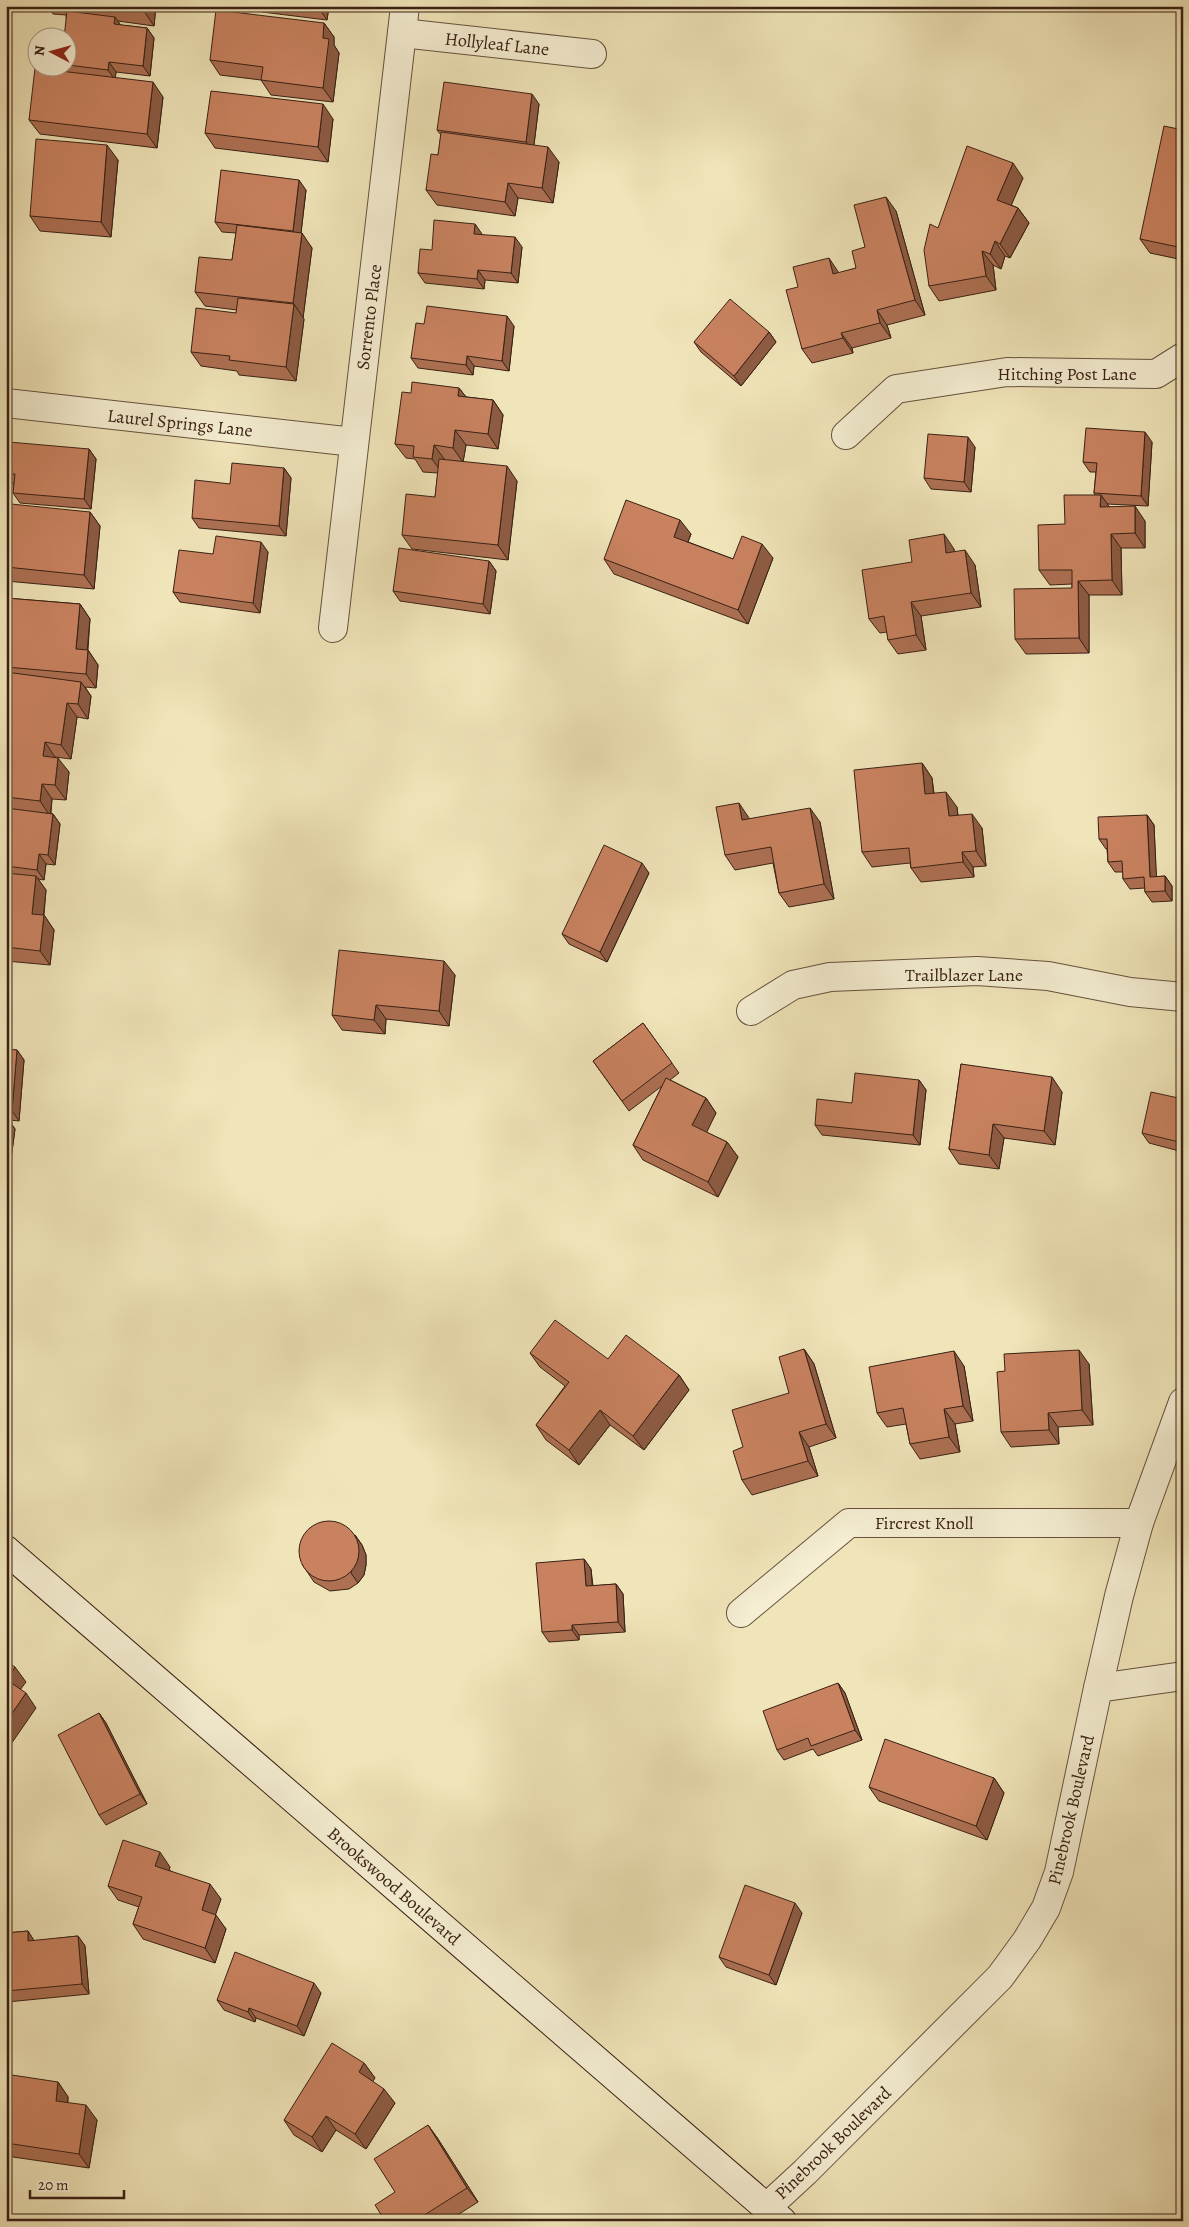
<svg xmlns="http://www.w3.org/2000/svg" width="1189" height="2227" viewBox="0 0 1189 2227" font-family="Alegreya,serif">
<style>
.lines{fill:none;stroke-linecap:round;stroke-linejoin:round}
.minor-casing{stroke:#67513d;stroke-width:30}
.tertiary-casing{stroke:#67513d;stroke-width:30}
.secondary-casing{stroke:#392014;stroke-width:30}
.minor{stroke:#f5eed2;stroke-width:28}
.tertiary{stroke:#f5eed2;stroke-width:28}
.secondary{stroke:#f5eed2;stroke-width:28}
.wall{fill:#ad7053;stroke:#392014}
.shaded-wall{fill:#8d5b43;stroke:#392014}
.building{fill:#c98260;stroke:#392014}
.labels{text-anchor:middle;stroke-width:4.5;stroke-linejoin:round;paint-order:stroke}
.street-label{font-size:18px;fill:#392014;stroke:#f5eed2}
</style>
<rect width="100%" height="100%" fill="#f0e5b9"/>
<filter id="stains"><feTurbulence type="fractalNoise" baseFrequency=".004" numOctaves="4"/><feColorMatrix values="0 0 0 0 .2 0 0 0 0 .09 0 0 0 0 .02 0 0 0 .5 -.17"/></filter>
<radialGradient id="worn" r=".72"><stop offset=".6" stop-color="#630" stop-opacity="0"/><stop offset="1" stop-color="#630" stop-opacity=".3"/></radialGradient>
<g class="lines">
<defs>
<g id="minor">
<path d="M402,33l190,21"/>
<path d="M6,403l348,39"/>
<path d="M846,435l50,-46 111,-17 149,2 27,-17"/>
<path d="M333,628l72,-622"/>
<path d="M751,1011l42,-26 37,-8 147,-6 71,5 82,16 53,5"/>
<path d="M741,1613l108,-90h290"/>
<path d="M1098,1688l85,-12"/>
</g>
<path id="tertiary" d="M766,2208l39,-36 195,-195 27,-37 19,-32 13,-36 39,-184 21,-92 20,-73 44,-121"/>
<path id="secondary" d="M6,1550l776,671"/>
</defs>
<use href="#minor" class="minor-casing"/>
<use href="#tertiary" class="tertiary-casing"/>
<use href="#secondary" class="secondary-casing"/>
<use href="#minor" class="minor"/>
<use href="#tertiary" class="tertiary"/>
<use href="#secondary" class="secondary"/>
</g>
<g class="wall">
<path d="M48,6h108l-2,20 -36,-5 2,4 27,3 7,10 -4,38 -34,-4 -1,6 48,19 -6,51 -117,-14 -11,-14 26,-49 -2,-3h15v-30l-2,-23 -13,-1z"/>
<path d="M258,6h71l-2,14 -65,-8z"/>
<path d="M324,23l10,14v8l5,8 -6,49 -62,-7 -10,-15 -41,-5 -10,-15z"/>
<path d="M539,104l-5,41 25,17 -6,41 -35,-5 -3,18 -78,-11 -11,-15 12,-35 3,-20 -4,-5z"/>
<path d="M333,119l-5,43 -113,-14 -10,-15z"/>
<path d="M1183,130v130l-33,-7 -10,-14z"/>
<path d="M118,160l-7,77 -71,-6 -10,-15z"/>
<path d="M1023,178l-12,27 7,3 11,15 -19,35 -5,-2 -4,13 -8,-4 3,25 -57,11 -10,-15 9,-58z"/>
<path d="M306,190l-5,43 11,15 -9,70 1,1 -8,62 -57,-6 -2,-4 -36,-5 -10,-14 45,-39 1,-3 -32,-4 -10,-14 37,-32 4,-27 -14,-1 -7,-10z"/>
<path d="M896,211l29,104 -38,10 4,13 -39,10 1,5 -41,10 -10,-14 -4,-62 58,-19 9,-21z"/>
<path d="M475,224l7,11 40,12 -4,36 -33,-3 -1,9 -59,-6 -7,-10 14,-23z"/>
<path d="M424,324l90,2 -5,45 -35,-5 -1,9 -55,-7 -7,-10z"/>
<path d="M769,332l7,10 -35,44 -40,-34 -7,-10z"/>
<path d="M459,388l7,9 27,3 10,15 -5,34 -32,-4 -3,17 54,19 -9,79 -96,-11 -10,-14 33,-38 3,-24 -15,-1 -8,-13 -9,-1 -11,-14 16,-51z"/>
<path d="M1152,442l-4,64 -41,-2 2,3 36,14v27h-24l1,47h-33v58l-63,1 -11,-15 57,-51v-4l-22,1 -11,-15 26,-46 30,-29 -1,-2 2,-21h-6l-7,-10z"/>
<path d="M975,447l-4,45 -40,-3 -7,-11z"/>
<path d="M89,449l7,10 -5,50 -71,-6 -7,-10 1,-9h-1l-7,-10v-4z"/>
<path d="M284,468l7,10 -5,58 -87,-8 -7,-10 38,-34z"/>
<path d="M90,512l10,14 -6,63 -88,-8v-48z"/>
<path d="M691,534l-3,8 45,17 40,-1 -25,66 -134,-50 -10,-15z"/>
<path d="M954,549v3l21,13 6,42 -60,9 5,34 -28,4 -10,-14 -1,-8 -7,1 -11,-14 43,-57z"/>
<path d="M268,552l-8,61 -80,-11 -7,-10 40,-38z"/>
<path d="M489,561l7,10 -6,43 -90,-13 -7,-10z"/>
<path d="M6,598l74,6 10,15 -2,31 10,15 -2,23 -11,-1 6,9 -3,23 -11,-2 -6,42 -16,-2 14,15 -3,28 -14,-1 -1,14 2,1 7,10 -5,41 -9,-1 -2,16 -6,-1 8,11 -2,25 10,15 -4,35 -44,-4z"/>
<path d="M922,763l10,15 2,15 23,14 1,8 24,13 4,38 -13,1 1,10 -53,5 -10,-14 -1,-5 -38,4 -10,-15z"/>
<path d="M1147,815l7,10 2,52 9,-1 7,10v15l-20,1 -7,-10v-4l-15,1 -7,-10v-7h-8l-7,-10 -1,-13h-1l-7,-10z"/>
<path d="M749,818v1l71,3 14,77 -45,8 -10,-14 -6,-30 -38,7 -10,-15z"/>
<path d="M649,873l-42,89 -38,-18 -7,-10z"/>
<path d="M455,975l-6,51 -63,-7 -1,15 -43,-4 -10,-15z"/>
<path d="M643,1023l36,50 -9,7 36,18 10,15 -10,19 21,10 11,15 -20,40 -75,-37 -10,-15 29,-59 -33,25 -36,-50z"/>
<path d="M6,1049l11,1 7,10 -5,61 -10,-1 6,9 -9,67z"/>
<path d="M961,1064l101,28 -7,53 -51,-7 -5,31 -40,-5 -10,-15z"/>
<path d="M919,1080l7,10 -6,55 -98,-10 -7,-10 37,-22z"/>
<path d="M1183,1099v53l-34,-9 -7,-10z"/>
<path d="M804,1349l10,15 22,74 -27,9 9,29 -66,19 -10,-15 1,-33 46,-54z"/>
<path d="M530,1353l78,6 71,16 10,15 -45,60 -34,-25 -31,40 -33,-25 -10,-15 29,-39 -25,-19z"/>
<path d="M1089,1364l4,61 -35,2 1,17 -48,3 -10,-15z"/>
<path d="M964,1366l9,55 -18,3 5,28 -40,7 -10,-15 -4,-20 -19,3 -10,-14z"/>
<path d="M355,1535l7,10 4,10v10l-2,10 -6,8 -9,6 -19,2 -16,-9 -12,-18z"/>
<path d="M584,1559l7,10 2,17 23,-2 7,10 2,38 -46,3v5l-30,2 -7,-10z"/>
<path d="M838,1683l7,10 17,47 -44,16 -5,-7 -29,11 -7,-10z"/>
<path d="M99,1713l7,10 41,81 -41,21 -7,-10z"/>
<path d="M994,1778l10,15 -17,47 -108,-39 -10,-14z"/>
<path d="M170,1867l-1,3 52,29 -6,16 11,14 -11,34 -72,-24 -10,-15 6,-17 -21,-7 -10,-14z"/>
<path d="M802,1913l-26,72 -50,-18 -7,-10z"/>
<path d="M28,1931l6,10 44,-5 7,10 4,48 -82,8 -1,-69z"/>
<path d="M321,1993l-17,43 -48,-18 -1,4 -31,-12 -7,-10z"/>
<path d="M364,2063l11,15 -3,3 23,22 -29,46 -30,-19 -14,22 -28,-17 -10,-15z"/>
<path d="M58,2082l10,15v6l29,17 -8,48 -76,-11 -7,-9v-32z"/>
<path d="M428,2125l10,14 40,63 -30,19h-63l10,-29z"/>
</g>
<g class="shaded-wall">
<path d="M144,6h12l-2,20 -10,-15z"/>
<path d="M320,6h9l-2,14 -7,-10z"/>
<path d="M115,17l7,10 -8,-3z"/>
<path d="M324,23l10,14v8l5,8 -6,49 -10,-14v-50z"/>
<path d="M147,28l7,10 -4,38 -7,-10z"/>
<path d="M109,62l7,10 -1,8 -7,-10z"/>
<path d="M153,82l10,15 -6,51 -10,-14z"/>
<path d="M532,94l7,10 -6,48 -7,-10z"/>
<path d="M323,104l10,15 -5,43 -10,-15z"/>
<path d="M107,145l11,15 -7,77 -10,-15z"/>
<path d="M548,147l11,15 -6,41 -11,-15z"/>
<path d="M1013,163l10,15 -16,37 -10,-15z"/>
<path d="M299,180l7,10 -6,51 -7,-10z"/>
<path d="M508,183l10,15 -3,18 -10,-14z"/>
<path d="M886,197l10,14 29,104 -10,-15z"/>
<path d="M1018,208l11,15 -19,35 -10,-14z"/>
<path d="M475,224l7,10 -1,10 -7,-10z"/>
<path d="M302,233l10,15 -9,70 -10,-15z"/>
<path d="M515,237l7,10 -4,36 -7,-10z"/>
<path d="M995,241l10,15 -4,13 -11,-15z"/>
<path d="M982,251l11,14 3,25 -10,-14z"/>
<path d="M829,258l10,15 -6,1z"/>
<path d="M478,270l7,10 -1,9 -7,-10z"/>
<path d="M294,304l10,15 -8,62 -10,-14z"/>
<path d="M877,310l10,15 4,13 -11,-15z"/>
<path d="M507,316l7,10 -5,45 -7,-10z"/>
<path d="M769,332l7,10 -35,44 -7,-10z"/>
<path d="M841,333l11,15 1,5 -10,-15z"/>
<path d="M467,356l7,10 -1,9 -7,-10z"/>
<path d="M459,388l11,14 -12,-6z"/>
<path d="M493,400l10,15 -5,34 -10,-15z"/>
<path d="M455,430l11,15 -3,17 -10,-14z"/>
<path d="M1145,432l7,10 -4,64 -7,-10z"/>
<path d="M968,437l7,10 -4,45 -7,-10z"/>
<path d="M434,445l11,15 -2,14 -11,-15z"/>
<path d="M89,449l7,10 -5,50 -7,-10z"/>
<path d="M507,466l10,15 -9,79 -10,-15z"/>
<path d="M284,468l7,10 -5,58 -7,-10z"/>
<path d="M1101,495l10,14 -11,-2z"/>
<path d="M1135,506l10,15v27l-10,-15z"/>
<path d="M90,512l10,14 -6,63 -10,-14z"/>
<path d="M680,520l11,14 -7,18 -10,-15z"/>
<path d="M944,534l10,15 3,19 -11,-15z"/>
<path d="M1111,534l10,14 1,47 -10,-15z"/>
<path d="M261,542l7,10 -8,61 -7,-10z"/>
<path d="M762,544l11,14 -25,66 -10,-14z"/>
<path d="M965,550l10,15 6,42 -10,-14z"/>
<path d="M489,561l7,10 -6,43 -7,-10z"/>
<path d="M1078,581l11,14v58l-10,-15z"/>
<path d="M911,602l10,14 5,34 -10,-15z"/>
<path d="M80,604l10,15 -4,44 -10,-14z"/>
<path d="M88,650l10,15 -2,23 -10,-14z"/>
<path d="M81,682l10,14 -3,23 -10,-15z"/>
<path d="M67,703l10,14 -6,42 -10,-14z"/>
<path d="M45,742l10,15 -2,14 -10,-15z"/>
<path d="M58,758l11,14 -3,28 -11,-15z"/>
<path d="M922,763l10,15 3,31 -10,-15z"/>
<path d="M42,784l10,15 -2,17 -10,-15z"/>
<path d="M946,792l11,15 2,24 -10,-15z"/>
<path d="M739,803l10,15 3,17 -10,-15z"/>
<path d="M810,808l10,14 14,77 -10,-15z"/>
<path d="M53,814l7,10 -5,41 -7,-10z"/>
<path d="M972,814l10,14 4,38 -10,-15z"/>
<path d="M1147,815l7,10 3,62 -7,-10z"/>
<path d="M962,852l11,15 1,10 -11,-15z"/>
<path d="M39,854l7,10 -2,16 -7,-10z"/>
<path d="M642,863l7,10 -42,89 -7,-10z"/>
<path d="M36,876l10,14 -4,39 -10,-15z"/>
<path d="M1165,876l7,10v15l-7,-10z"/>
<path d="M44,915l10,15 -4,35 -10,-14z"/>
<path d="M444,961l11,14 -6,51 -10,-15z"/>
<path d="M376,1005l10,14 -1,15 -11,-14z"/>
<path d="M17,1050l7,10 -5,61 -7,-10z"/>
<path d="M1052,1077l10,15 -7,53 -11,-14z"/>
<path d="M919,1080l7,10 -6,55 -7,-10z"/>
<path d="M706,1098l10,15 -13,27 -11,-15z"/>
<path d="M6,1117l9,12 -9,67z"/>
<path d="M993,1124l11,14 -5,31 -10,-14z"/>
<path d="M727,1142l11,15 -20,40 -10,-15z"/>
<path d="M804,1349l10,15 22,74 -10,-14z"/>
<path d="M1079,1350l10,14 4,61 -11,-15z"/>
<path d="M954,1351l10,15 9,55 -10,-15z"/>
<path d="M679,1375l10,15 -45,60 -11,-14z"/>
<path d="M944,1409l11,15 5,28 -11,-15z"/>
<path d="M600,1410l10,15 -31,40 -10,-15z"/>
<path d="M1048,1413l10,14 1,17 -10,-14z"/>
<path d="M799,1432l10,15 9,29 -10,-15z"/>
<path d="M355,1535l7,10 4,10v10l-2,10 -6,8 -7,-10z"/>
<path d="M584,1559l7,10 2,27 -7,-10z"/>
<path d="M616,1584l7,10 2,38 -7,-10z"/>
<path d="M572,1625l7,10v5l-7,-10z"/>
<path d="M15,1667l11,15 -9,12 -10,-14z"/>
<path d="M838,1683l7,10 17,47 -7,-10z"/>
<path d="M26,1693l10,15 -27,39 -3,-3v-22z"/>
<path d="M99,1713l7,10 41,81 -7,-10z"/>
<path d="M994,1778l10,15 -17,47 -11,-14z"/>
<path d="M160,1852l10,15 -4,13 -11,-14z"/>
<path d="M210,1884l11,15 -9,26 -10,-15z"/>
<path d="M795,1903l7,10 -26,72 -7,-10z"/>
<path d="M216,1915l10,14 -11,34 -10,-15z"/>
<path d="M28,1931l7,11 -7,-1z"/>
<path d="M78,1936l7,10 4,48 -7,-10z"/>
<path d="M314,1983l7,10 -17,43 -7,-10z"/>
<path d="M249,2008l7,10 -1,4 -7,-10z"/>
<path d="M364,2063l11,15 -6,9 -10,-15z"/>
<path d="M58,2082l10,15 -2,19 -10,-15z"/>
<path d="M384,2089l11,14 -29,46 -11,-15z"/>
<path d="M86,2105l11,15 -8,48 -10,-14z"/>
<path d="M326,2116l10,14 -14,22 -10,-15z"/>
<path d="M428,2125l10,14 40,63 -11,-14z"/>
</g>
<g class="building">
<path d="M103,6h41v5z"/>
<path d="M292,6h28v4z"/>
<path d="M216,10l108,13 -1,15 6,1 -6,49 -62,-8 2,-13 -53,-7z"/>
<path d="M67,11l48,6 -1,7 33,4 -4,38 -34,-4 -1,8 -40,-5v-27h-4z"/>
<path d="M35,68l118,14 -6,52 -118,-14z"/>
<path d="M444,82l88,12 -6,48 -89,-12z"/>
<path d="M211,91l112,13 -5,43 -113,-14z"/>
<path d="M1164,126l19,4v118l-43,-9z"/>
<path d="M441,132l107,15 -6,41 -34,-5 -3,19 -79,-12 5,-36 7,1z"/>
<path d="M36,139l71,6 -6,77 -71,-6z"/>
<path d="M967,146l46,17 -16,37 21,8 -18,36 -5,-3 -5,13 -8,-3 4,25 -57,10 -5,-36 6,-26 8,4z"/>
<path d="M221,170l78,10 -6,51 -78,-9z"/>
<path d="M886,197l29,103 -38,10 3,13 -39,10 2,5 -41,11 -16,-59 12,-3 -5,-20 36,-9 4,16 23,-6 -4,-17 13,-4 -11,-42z"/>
<path d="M434,220l41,4 -1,10 41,3 -4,36 -33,-3 -1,9 -59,-6 2,-24 12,1z"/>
<path d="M237,225l65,8 -9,70 -98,-11 4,-35 33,3z"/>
<path d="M238,298l56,6 -8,63 -57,-7 1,-4 -39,-4 5,-44 40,5z"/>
<path d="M730,299l39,33 -35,44 -40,-34z"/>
<path d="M427,306l80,10 -5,45 -35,-5 -1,9 -55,-7 5,-35 8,1z"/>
<path d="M412,382l47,6 -1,8 35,4 -5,34 -33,-4 -2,18 -19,-3 -2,14 -19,-2 1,-11 -19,-2 7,-52 9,1z"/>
<path d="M1086,428l59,4 -4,64 -47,-3 3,-30 -14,-1z"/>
<path d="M928,434l40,3 -4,45 -40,-4z"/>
<path d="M9,442l80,7 -5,50 -71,-6 2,-19h-9z"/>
<path d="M439,459l68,7 -9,79 -96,-10 4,-41 29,3z"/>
<path d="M232,463l52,5 -5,58 -87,-8 3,-38 35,4z"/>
<path d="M1064,495h37l-1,12 35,-1v27l-24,1 1,46 -34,1 1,57 -64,1 -1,-50 58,-1v-18h-33l-1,-45 27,-1z"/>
<path d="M626,500l54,20 -6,17 59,22 9,-23 20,8 -24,66 -134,-51z"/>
<path d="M11,504l79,8 -6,63 -78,-8v-34h2z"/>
<path d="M944,534l2,19 19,-3 6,43 -60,9 5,33 -28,5 -4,-24 -15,3 -7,-49 50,-8 -3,-22z"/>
<path d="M216,536l45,6 -8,61 -80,-11 6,-42 34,4z"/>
<path d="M399,548l90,13 -6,43 -90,-13z"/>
<path d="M6,598l74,6 -4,45 12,1 -2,24 -80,-7z"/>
<path d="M6,672l75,10 -3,22 -11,-1 -6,42 -16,-3 -2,14 15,2 -3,27 -13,-1 -2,17 -34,-4z"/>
<path d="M922,763l3,31 21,-2 3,24 23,-2 4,37 -14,1 1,10 -52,6 -2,-20 -47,4 -8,-82z"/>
<path d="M739,803l3,17 68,-12 14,76 -45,9 -8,-46 -46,8 -9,-48z"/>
<path d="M6,808l47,6 -5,41 -9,-1 -2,16 -31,-4z"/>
<path d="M1147,815l3,62 15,-1v15l-20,1 -1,-15 -21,2 -1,-18 -14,1 -1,-23h-8l-1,-22z"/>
<path d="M604,845l38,18 -42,89 -38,-18z"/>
<path d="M6,873l30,3 -4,38 12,1 -4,36 -34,-4z"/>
<path d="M339,950l105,11 -5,50 -63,-6 -2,15 -42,-5z"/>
<path d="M643,1023l29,40 -50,38 -29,-40z"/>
<path d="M6,1049l11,1 -5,61h-6z"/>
<path d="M961,1064l91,13 -8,54 -51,-7 -4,31 -40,-6z"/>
<path d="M855,1073l64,7 -6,55 -98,-10 2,-26 35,4z"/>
<path d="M666,1078l40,20 -14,27 35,17 -19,40 -75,-37z"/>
<path d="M1151,1092l32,7v44l-41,-10z"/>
<path d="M555,1320l53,39 18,-24 53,40 -46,61 -33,-26 -31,40 -33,-25 33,-43 -39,-29z"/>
<path d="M804,1349l22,75 -27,8 9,29 -66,19 -9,-29 10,-4 -11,-37 57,-17 -10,-36z"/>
<path d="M1079,1350l3,60 -34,3 1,17 -48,2 -4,-60 8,-1 -1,-17z"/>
<path d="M954,1351l9,55 -19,3 5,28 -39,7 -7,-36 -26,5 -8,-46z"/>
<circle cx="329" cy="1551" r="30"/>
<path d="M584,1559l2,27 30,-2 2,38 -46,3v5l-30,2 -6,-69z"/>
<path d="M6,1661l9,6 -8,13 19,13 -20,29z"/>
<path d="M838,1683l17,47 -44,16 -3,-8 -31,12 -14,-39z"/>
<path d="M99,1713l41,81 -41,21 -41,-80z"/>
<path d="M885,1739l109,39 -18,48 -107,-39z"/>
<path d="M123,1840l37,12 -5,14 55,18 -8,26 14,5 -11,33 -72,-24 9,-27 -34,-11z"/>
<path d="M745,1885l50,18 -26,72 -50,-18z"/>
<path d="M28,1931v10l50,-5 4,48 -76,7v-58z"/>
<path d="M235,1952l79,31 -17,43 -48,-18 -1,4 -31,-12z"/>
<path d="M332,2043l32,20 -5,9 25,17 -29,45 -29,-18 -14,21 -28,-17z"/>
<path d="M12,2075l46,7 -2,19 30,4 -7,49 -73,-11v-27z"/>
<path d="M428,2125l39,63 -52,33h-30l-10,-16 20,-13 -21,-33z"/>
</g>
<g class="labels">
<g class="street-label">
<text transform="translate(497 44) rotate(6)" y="6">Hollyleaf Lane</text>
<text transform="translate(369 317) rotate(-83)" y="6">Sorrento Place</text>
<text x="1067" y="380">Hitching Post Lane</text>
<text transform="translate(180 423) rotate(6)" y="6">Laurel Springs Lane</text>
<text x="964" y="981">Trailblazer Lane</text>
<text x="924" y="1529">Fircrest Knoll</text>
<text transform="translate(1071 1810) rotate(-77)" y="6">Pinebrook Boulevard</text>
<text transform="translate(394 1886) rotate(41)" y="6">Brookswood Boulevard</text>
<text transform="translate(833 2143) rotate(-44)" y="6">Pinebrook Boulevard</text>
</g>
</g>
<rect width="1189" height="2227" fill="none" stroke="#f0e5b9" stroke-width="25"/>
<rect x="8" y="8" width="1174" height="2212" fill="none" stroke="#392014" stroke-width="2.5"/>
<rect x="12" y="12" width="1164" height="2202" fill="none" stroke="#392014"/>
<g transform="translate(52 52) rotate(276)"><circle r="24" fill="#f5eed2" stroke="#aa9c86"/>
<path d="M0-4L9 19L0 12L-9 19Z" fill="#8f2418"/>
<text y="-8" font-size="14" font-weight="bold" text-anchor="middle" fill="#392014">N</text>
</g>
<path d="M30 2190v8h94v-8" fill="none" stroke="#392014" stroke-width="2.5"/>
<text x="38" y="2190" font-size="15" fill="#392014" stroke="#f5eed2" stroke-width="4" paint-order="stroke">20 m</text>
<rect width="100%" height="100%" filter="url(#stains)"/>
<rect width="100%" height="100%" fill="url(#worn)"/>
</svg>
